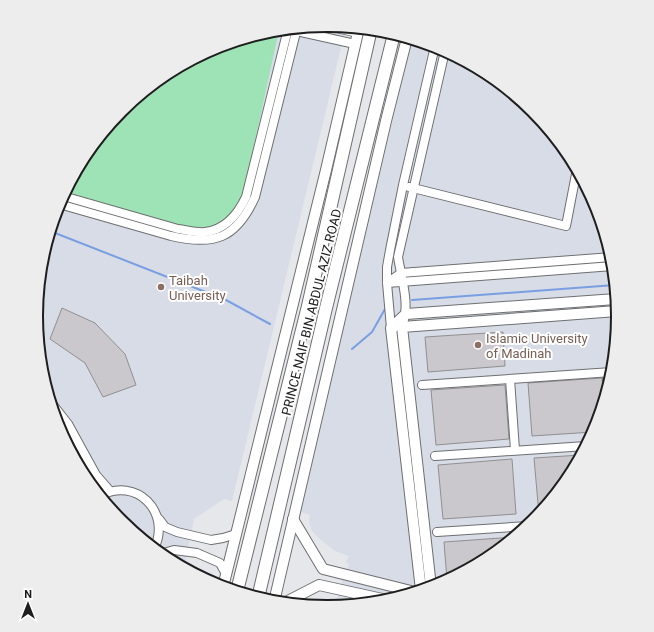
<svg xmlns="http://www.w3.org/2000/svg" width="654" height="632" viewBox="0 0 654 632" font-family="Roboto,sans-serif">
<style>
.built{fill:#d7dce6}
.green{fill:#9de3b5}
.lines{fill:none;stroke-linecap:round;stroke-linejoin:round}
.stream{stroke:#799fe2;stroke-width:2}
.building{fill:#cac8cc;stroke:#908f91}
.minor-casing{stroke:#6e6f71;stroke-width:10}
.major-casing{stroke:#6e6f71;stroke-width:12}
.highway-casing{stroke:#6e6f71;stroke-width:14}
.minor{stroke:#fff;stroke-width:8}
.major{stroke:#fff;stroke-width:10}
.highway{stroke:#fff;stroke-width:12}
.education-dot{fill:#8d6e63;stroke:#fff;stroke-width:1.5}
.labels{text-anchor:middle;stroke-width:4;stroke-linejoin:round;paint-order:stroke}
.education-label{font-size:13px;fill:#785e54;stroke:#fff;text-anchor:start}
.street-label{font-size:13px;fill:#1e1e1f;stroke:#fff}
.rim{fill:none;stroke:#1e1e1f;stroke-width:2}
</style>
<rect width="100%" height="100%" fill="#e6e7ea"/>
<g class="built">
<path d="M327,25l19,2 -114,474 -8,-2 -30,20 -10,49 -19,-10 -44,-36 -36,-45 -27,-50 -16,-54 -6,-57 6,-57 16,-55 27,-50 36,-44 45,-36 50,-27 54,-16z"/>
<path d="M411,39l28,8 50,27 44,36 36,45 27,50 16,54 6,57 -6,57 -16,55 -27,50 -36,44 -45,36 -50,27 -54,16 -49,5 9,-32 5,-9 -3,-4 3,-5 -14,-5 -14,-11 -9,-9 -3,-10 1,-6 -9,-3z"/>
</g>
<path class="green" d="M279,30l-36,166 -12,20 -14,9 -9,5 -13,-1 -131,-35 21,-40 36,-44 45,-36 50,-27 54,-16z"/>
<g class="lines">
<g class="stream">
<path d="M50,231l176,69 44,24"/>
<path d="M412,300l203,-15"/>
<path d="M352,349l20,-17 13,-23"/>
</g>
</g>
<g class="building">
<path d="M62,308l33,15 30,31 11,31 -33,12 -18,-34 -35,-24z"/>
<path d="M503,332l2,34 -77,6 -3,-35z"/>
<path d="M602,378l2,24 -11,30 -61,4 -4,-53z"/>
<path d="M505,385l4,54 -73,6 -5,-55z"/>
<path d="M581,455l-12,23 -30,37 -5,-57z"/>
<path d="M512,459l4,55 -73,5 -5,-54z"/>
<path d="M515,537l-27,21 -41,22 -3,-38z"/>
</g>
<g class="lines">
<defs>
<g id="minor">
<path d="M323,25l35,8"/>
<path d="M292,30l63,14"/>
<path d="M409,187l157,39 11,-57"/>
<path d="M63,196l115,33c9,1 18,4 27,3 20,-2 33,-18 41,-35l42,-168"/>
<path d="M59,204l112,32c43,10 65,3 84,-39l42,-169"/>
<path d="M612,257l-211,16 -14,10 226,-17"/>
<path d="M404,320c5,-19 -3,-44 -6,-63l47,-206"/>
<path d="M394,328h-3l-4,-45v-16l3,-17 13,-65 32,-139"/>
<path d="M607,373l1,14"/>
<path d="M510,379l5,71"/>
<path d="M422,385l190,-13"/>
<path d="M50,401l18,23 28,51 14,16"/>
<path d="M64,438l24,43"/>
<path d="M435,456l151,-10"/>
<path d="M100,496c36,-20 72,16 54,53"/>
<path d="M159,519l6,8 12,5 34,8 12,-2 13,-4"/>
<path d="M437,532l91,-6"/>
<path d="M160,554l14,-4 23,3 23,10 6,11"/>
</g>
<g id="major">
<path d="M293,519l30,50 92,23"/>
<path d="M223,587l103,-417 33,-142"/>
<path d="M431,587l-29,-260 215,-16"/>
<path d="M421,590l-30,-262 15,-14 210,-15"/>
<path d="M274,602l112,-481 21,-83"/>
<path d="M284,603l35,-18 68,15"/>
</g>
<g id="highway">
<path d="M237,591l71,-285 63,-277"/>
<path d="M258,598l68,-290 68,-274"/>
</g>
</defs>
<use href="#minor" class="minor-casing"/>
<use href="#major" class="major-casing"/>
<use href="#highway" class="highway-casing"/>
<use href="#minor" class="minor"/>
<use href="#major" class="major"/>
<use href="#highway" class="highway"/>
</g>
<g class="education-dot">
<circle cx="161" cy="287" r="4"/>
<circle cx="478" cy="345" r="4"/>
</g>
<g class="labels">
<g class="education-label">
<text x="169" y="285">Taibah<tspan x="169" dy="15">University</tspan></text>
<text x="486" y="343">Islamic University<tspan x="486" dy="15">of Madinah</tspan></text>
</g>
<g class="street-label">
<text transform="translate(311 312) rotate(-76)" y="5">PRINCE NAIF BIN ABDUL AZIZ ROAD</text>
</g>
</g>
<path d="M0 0H654V632H0ZM43 316a284 284 0 1 1 568 0a284 284 0 1 1-568 0Z" fill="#ededed" fill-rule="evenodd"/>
<path class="rim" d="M43 316a284 284 0 1 1 568 0a284 284 0 1 1-568 0Z"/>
<g transform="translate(28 604)" stroke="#ffffff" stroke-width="3" paint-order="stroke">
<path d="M0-3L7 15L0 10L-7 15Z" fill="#1e1e1f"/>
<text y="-6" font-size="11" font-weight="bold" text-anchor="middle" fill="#1e1e1f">N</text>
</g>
</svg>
